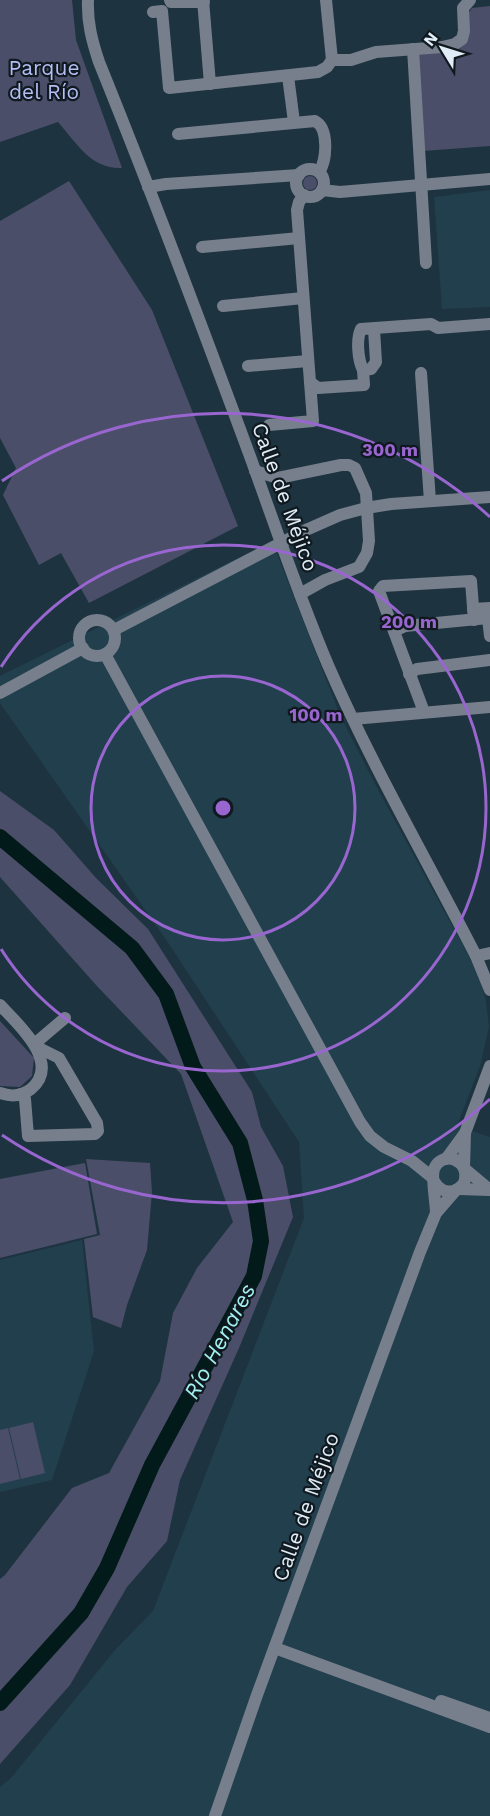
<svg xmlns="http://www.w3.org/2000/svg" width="490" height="1816" viewBox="0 0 490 1816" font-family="'Work Sans',sans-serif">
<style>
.built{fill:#223f4e}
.green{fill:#4a4e68}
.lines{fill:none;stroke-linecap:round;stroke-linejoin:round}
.river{stroke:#031a1a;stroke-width:16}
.minor{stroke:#777f8c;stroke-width:12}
.ring{fill:none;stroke:#9966d0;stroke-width:3}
.labels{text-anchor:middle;stroke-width:4.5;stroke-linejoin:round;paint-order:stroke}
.park-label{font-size:21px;fill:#b4bdf4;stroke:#10191f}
.street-label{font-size:21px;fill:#e0edf6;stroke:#10191f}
.water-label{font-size:22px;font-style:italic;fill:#a1f1f0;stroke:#10191f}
.centre{fill:#9966d0;stroke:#10191f;stroke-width:3}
.ring-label{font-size:18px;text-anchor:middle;font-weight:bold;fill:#9966d0;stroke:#10191f;stroke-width:4.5;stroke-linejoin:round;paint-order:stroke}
</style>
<rect width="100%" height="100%" fill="#1e3340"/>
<g class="built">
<path d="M490,190v117l-48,2 -8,-112z"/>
<path d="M272,541l68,174 36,71 103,189 7,26 3,26 -9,39 -23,60 33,11v679h-490v-29l11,-9 104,-128 38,-39 151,-393 -5,-76 -132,-201 -167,-238v-27z"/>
<path d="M82,1240l12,111 -42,129 -52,12v-232z"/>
</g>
<g class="green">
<path d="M0,0h72l4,40 46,128c-32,1 -45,-25 -64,-46l-58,20z"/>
<path d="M490,6v140l-67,5 -7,-98 42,-3 6,-6 3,-29 5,-7z"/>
<circle cx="310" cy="183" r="7"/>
<path d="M69,181l83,129 86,216 -149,77 -28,-50 -22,12 -36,-70 13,-27 -16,-30v-217z"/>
<path d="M0,791l54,39 42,48 52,51 104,163 9,35 22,39 10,51 -54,131 -59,132 -13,61 -40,46 -57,98 -70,79v-185l5,-4 67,-87 37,-15 51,-92 13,-68 24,-45 36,-46 -52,-148 -85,-89 -96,-108z"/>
<path d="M0,1021l34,37 -2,18 -12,11 -20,-1z"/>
<path d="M86,1159l64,4 2,29 -5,58 -20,55 -6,23 -28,-11 -9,-78 16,-4z"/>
<path d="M85,1163l12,71 -97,24v-79z"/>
<path d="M33,1422l12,51 -24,6 -12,-51z"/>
<path d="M8,1428l12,51 -20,5v-54z"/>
</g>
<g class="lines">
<path class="river" d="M0,837l132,111 34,46 27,73 47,76 15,57 6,41 -7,35 -102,189 -45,103 -26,45 -81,90"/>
<g class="minor">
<path d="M88,0c-1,22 4,41 11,62 53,131 103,264 152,397 25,69 48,138 77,206 43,99 99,195 148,291l14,34"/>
<path d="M170,0l1,2h33"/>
<path d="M203,0l7,84"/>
<path d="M326,0l6,60"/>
<path d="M153,12l9,-1 7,77 149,-16 9,-5 5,-7"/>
<path d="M413,49l13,214"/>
<path d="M332,60h19l25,-8 66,-5 13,-3 7,-5 2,-8 -1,-23 7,-8"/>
<path d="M288,76l6,46"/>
<path d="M178,134l137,-13c14,7 12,40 4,51"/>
<circle cx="310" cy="183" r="14"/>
<path d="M148,187l18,-3 133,-9"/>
<path d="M322,190l18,2 150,-13"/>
<path d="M304,195l-5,7 -2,8 13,172 8,6 46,-3 -1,-15"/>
<path d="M202,247l97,-9"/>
<path d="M223,306l80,-8"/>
<path d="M374,329l2,33 -5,7 -8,1c-5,-10 -7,-31 -2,-41l70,-5 7,4 52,-4"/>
<path d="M248,366l60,-5"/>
<path d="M421,373l9,128"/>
<path d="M269,425l44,-4 -3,-39"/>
<path d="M255,471l23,7 63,-13h8l6,3 11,25 3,48 -2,12 -8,14 -34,13 -25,14"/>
<path d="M473,609l17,-1"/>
<path d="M490,618h-2l2,18"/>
<circle cx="97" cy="638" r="18"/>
<path d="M114,630l192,-100 34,-15 26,-7 25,-4 99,-7"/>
<path d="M394,631l11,-5 83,-8"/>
<path d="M105,654l255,468 10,14 14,11 28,14 21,17"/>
<path d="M409,674l8,-5 73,-9"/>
<path d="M0,693l83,-45"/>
<path d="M424,712l-45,-121 4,-5 88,-5 3,39"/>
<path d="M353,719l137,-12"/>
<path d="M476,956l14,-3"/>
<path d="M0,1005c18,19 62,58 31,84 -9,7 -20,8 -31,4"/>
<path d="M21,1094l4,5 3,37 67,-2 3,-3 -1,-8 -38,-65 -22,-11 2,-7 26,-22"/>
<path d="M446,1159l19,-26 25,-67"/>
<path d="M464,1167l1,-34"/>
<path d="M465,1169l25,21"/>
<path d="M434,1181c7,13 21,14 30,2 8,-23 -22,-34 -30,-14 -3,9 2,33 2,44"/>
<path d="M458,1189l32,1"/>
<path d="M275,1648l215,79"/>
<path d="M441,1701l49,17"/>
<path d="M215,1816l42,-121 163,-443 16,-39 20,-23"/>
</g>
</g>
<g class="ring">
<circle cx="223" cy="808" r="132"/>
<path d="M1 667A263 263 0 1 1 1 949"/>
<path d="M490 1099A395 395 0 0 1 2 1135M2 481A395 395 0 0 1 490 517"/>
</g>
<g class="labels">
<g class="park-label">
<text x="44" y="75">Parque<tspan x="44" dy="24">del Río</tspan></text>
</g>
<g class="street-label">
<text transform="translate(285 497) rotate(70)" y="7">Calle de Méjico</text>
<text transform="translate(306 1507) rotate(-70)" y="7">Calle de Méjico</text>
</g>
<g class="water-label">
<text transform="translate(219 1341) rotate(-62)" y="8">Río Henares</text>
</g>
</g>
<circle cx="223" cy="808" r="9" class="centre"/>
<g class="ring-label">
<text x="390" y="456">300 m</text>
<text x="409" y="628">200 m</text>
<text x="316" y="721">100 m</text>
</g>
<g transform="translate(442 48) rotate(308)" stroke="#10191f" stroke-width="4.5" paint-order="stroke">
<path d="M0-4.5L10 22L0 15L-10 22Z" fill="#e0edf6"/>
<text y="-9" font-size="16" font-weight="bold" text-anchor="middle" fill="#e0edf6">N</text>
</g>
</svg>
